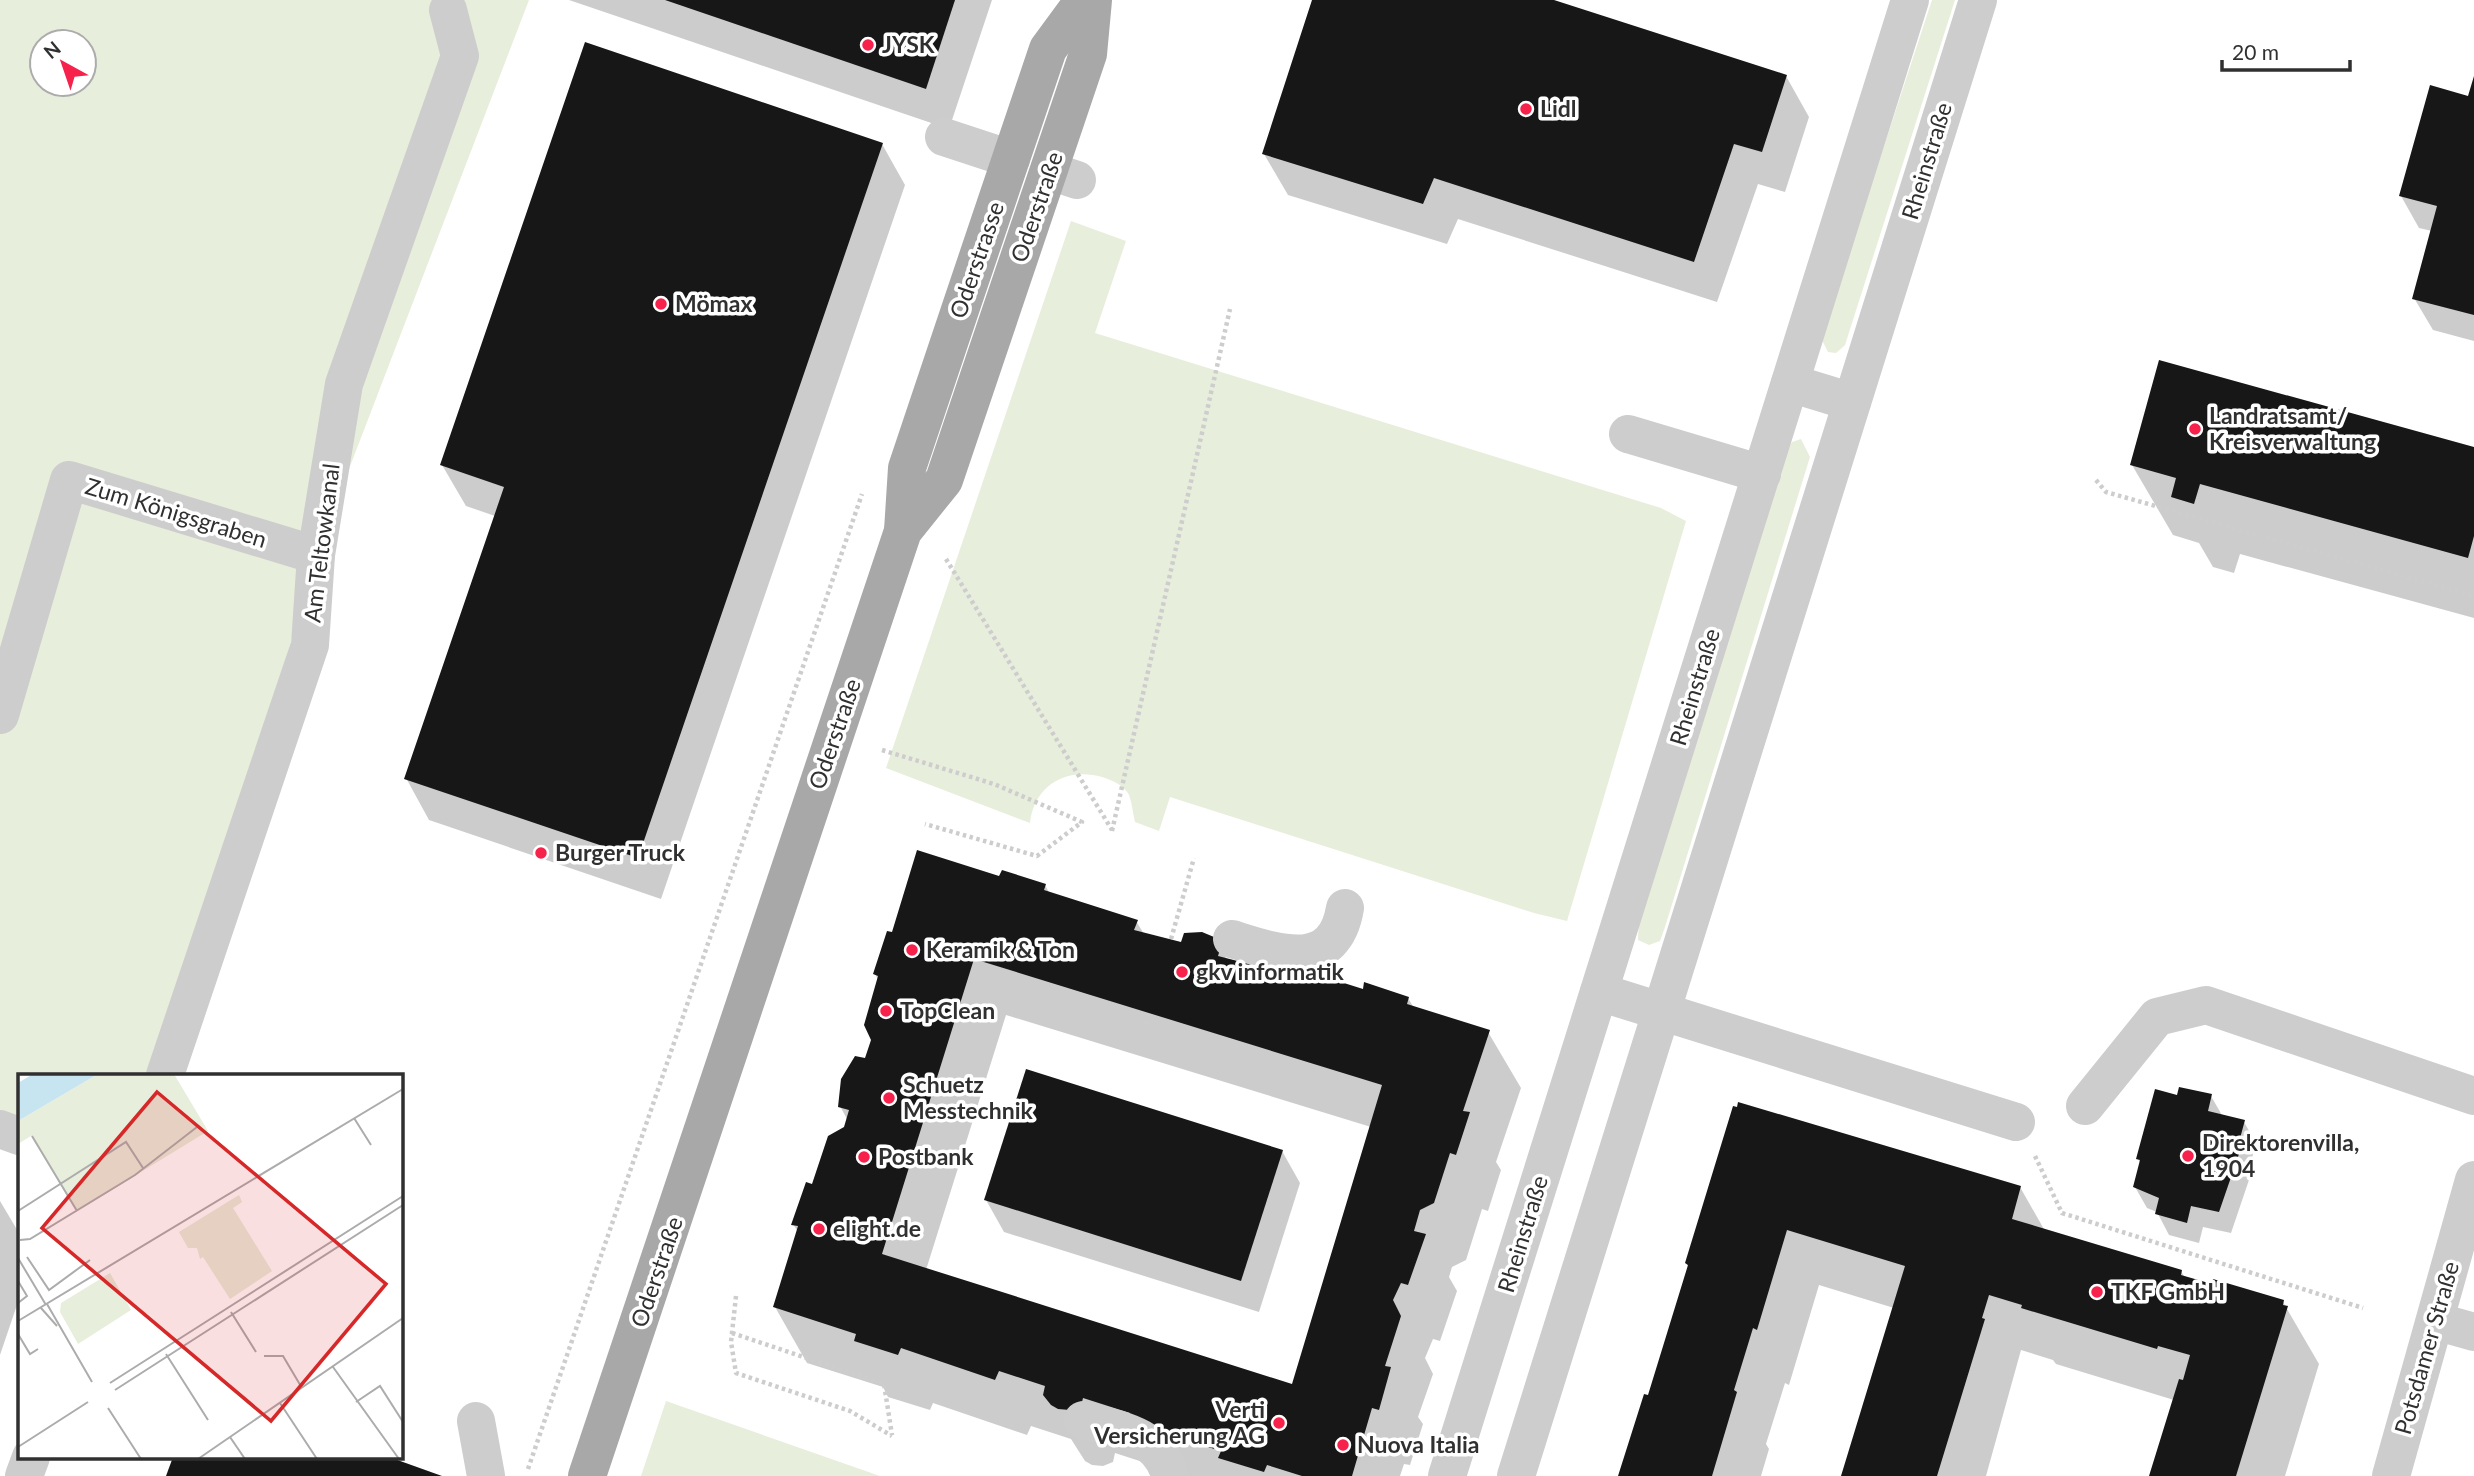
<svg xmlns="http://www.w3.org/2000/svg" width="2474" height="1476" viewBox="0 0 2474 1476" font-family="Lato,sans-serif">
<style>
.green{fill:#e8eedc;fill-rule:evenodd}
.shadow{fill:#0003;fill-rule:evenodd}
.building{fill:#171717;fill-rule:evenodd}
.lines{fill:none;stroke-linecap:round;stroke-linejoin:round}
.path{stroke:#cdcdcd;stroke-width:4.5;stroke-dasharray:3.5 3.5;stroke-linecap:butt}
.minor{stroke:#cdcdcd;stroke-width:38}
.major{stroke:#a8a8a8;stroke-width:38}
.poi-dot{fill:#f7224c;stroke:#fff;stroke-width:2.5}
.labels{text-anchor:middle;stroke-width:7;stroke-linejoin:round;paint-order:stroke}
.poi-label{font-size:23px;font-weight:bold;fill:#303030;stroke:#fff;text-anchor:start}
.street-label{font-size:23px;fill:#303030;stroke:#fff}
.inset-road{fill:none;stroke:#acacac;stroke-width:2}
.view{fill:#d62828;fill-opacity:0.15;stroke:#d62828;stroke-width:3.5}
.inset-edge{fill:none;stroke:#303030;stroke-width:3.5}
</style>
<rect width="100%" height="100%" fill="#fff"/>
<g class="green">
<path d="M0,0h529l-213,555 -151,520h-146v61l-19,-7zM42,42h42v42h-42z"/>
<path d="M1932,0h23l-110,345 -9,8 -8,-1 -7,-14z"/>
<path d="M1071,221l55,20 -31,92 566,175 25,13 -119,400 -33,-8 -364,-116 -11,34 -24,-9c-2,-8 -3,-19 -6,-27 -5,-10 -17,-15 -27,-18 -35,-10 -68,8 -72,46l-144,-55z"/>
<path d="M1801,439l9,18 -145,470 -5,14 -11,4 -11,-5 1,-22 148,-469 5,-7z"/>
<path d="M666,1401l214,75h-239z"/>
</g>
<g class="shadow">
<path d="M569,0h423l-43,129z"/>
<path d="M1314,0h234l238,76 23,41 -24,75 -27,-8 -41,118 -259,-83 -11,25 -159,-49 -24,-41z"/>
<path d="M2474,80v261l-41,-11 -19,-32 18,-67 -13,-3 -18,-32 68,-98z"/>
<path d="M882,144l23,41 -244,714 -232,-79 -23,-42 89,-262 -29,-10 -24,-41z"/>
<path d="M2474,449v169l-234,-64 -6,19 -21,-6 -14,-24 -26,-8 -41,-70z"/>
<path d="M1000,878l45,7 5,9 86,27 8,13 38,11 38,2 7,13 138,32 43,6 6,10 74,24 33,56 -25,74 5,8 -13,41 -6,-2 -16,51 -14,7 -3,10 8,14 -17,50 -7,-2 -8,19 8,16 -15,43 5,7 -13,41 -6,-1 -4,12h-239l-6,-10 -40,-13 -2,9 -10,4 -11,-1 -7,-4 -14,-22 -40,-13 -4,9 -94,-32 -3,7 -42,-13 -5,-10 -76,-24 -32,-56 23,-75 -5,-8 53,-96 2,-7 -8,-15 26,-46 7,-20 6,-59 -4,-7 18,-40zM1006,1015l365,112 -78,259 -367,-116z"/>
<path d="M2211,1096l12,21 21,5 12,21 -8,30 2,4 -19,56 -28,-6 -4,16 -30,-8 -12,-23 -10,-4 -12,-21 6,-23 -3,-5 40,-62z"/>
<path d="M1734,1108l286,79 25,44 136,40 4,7 98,24 36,62 -34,112h-134l23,-76 -118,-36 -3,-4 -32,-10 -35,126h-143l51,-168 -75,-23 -30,100 -4,-2 -19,61 3,5 -8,27h-141l29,-79 40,-129 -3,-5z"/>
<path d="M1282,1151l18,32 -41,129 -255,-80 -18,-32z"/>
<path d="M0,1201l19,32v66l-19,56z"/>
<path d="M175,1457h209l53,19h-269z"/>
</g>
<g class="building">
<path d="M665,0h290l-29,89z"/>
<path d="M1312,0h242l233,75 -25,77 -28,-8 -40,118 -260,-84 -11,26 -161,-50z"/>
<path d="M585,42l298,101 -245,715 -234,-79 100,-292 -64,-22z"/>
<path d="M2474,76v239l-62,-16 25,-93 -38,-10 31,-111 38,11z"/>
<path d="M2159,360l315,87v89l-6,22 -268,-74 -6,20 -23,-7 5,-19 -46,-13z"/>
<path d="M917,850l82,26 3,-6 44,14 -2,6 94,30 -4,10 47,12 3,-9 18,-1 12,5 7,9 -3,10 47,12 3,-9 95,30 1,-7 45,15 -2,7 83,26 -27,81 7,1 -14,43 -6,-2 -16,50 -14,7 -6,21 12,3 -18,51 -7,-2 -8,17 8,16 -16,50 6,1 -12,43 -7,-2 -20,68h-50l-35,-11 -3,7 -46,-14 3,-7 -94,-29 3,-9 -47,-15 -2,8 -11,4 -12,-1 -7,-4 -8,-10 2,-9 -46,-15 -4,9 -94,-32 -3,7 -44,-14 2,-7 -83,-27 25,-81 -7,-1 15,-43 6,2 16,-48 16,-9 5,-17 -11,-3 3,-28 14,-23 10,2 6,-18 -7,-15 14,-49 -5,-2 14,-43 5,1zM974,959l408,126 -90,299 -410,-130z"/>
<path d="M1026,1069l257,81 -42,131 -257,-81z"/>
<path d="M2179,1087l33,7 -4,17 37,9 -9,33 3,1 -20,58 -28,-6 -4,17 -32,-9 4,-16 -26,-11 7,-27 -4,-1 19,-70 22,6z"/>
<path d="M1738,1102l283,84 -9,33 170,51 -1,5 31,9 1,-5 71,21 -1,5 5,1 -52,170h-87l30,-97 4,1 7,-25 -32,-9 -1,3 -136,-41 1,-3 -33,-10 -7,23 3,1 -48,157h-96l64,-210 -118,-36 -30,100 -4,-2 -19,62 3,2 -25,84h-94l26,-82 4,1 40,-130 -3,-2 48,-157 4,1z"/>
<path d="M173,1457h216l53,19h-276z"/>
</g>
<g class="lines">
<g class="path">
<path d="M2096,480l10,12 368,104"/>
<path d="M946,559l166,271"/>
<path d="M882,750l112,34 88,38 -45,34 -112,-32"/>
<path d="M1112,831l118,-522"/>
<path d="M1171,939l23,-81"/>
<path d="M1146,1024l3,-11"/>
<path d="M2035,1156l27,57 301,95"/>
<path d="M736,1296l-5,46 5,31 114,38 42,25"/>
<path d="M732,1333l152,51 8,51"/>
<path d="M528,1469l334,-975"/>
</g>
<g class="minor">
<path d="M944,137l67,22"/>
<path d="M1050,171l27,9"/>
<path d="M1790,383l62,19"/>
<path d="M1628,434l134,40"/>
<path d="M0,715l69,-235 247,75"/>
<path d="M1232,939c45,14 102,35 113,-31"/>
<path d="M1599,992l417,130"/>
<path d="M165,1075l145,-430 6,-90 28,-171 116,-328 -12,-46"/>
<path d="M2085,1106l72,-89 49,-12 268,91"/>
<path d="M0,1129l19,7"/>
<path d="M2435,1321l39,11"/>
<path d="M1083,1420c35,9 77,15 87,56"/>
<path d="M476,1421l10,55"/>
<path d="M24,1476l7,-19"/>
<path d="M1447,1476l463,-1476"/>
<path d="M1516,1476l462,-1476"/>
<path d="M2391,1476l83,-296"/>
</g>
<g class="major">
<path d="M903,531l4,-63 54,-161 87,-258 36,-49"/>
<path d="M587,1476l316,-945 41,-51 144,-426 5,-54"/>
</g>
</g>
<g class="poi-dot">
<circle cx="868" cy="45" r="7"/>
<circle cx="1526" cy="109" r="7"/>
<circle cx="661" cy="304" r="7"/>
<circle cx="2195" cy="429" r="7"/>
<circle cx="541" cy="853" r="7"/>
<circle cx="912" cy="950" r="7"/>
<circle cx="1182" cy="972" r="7"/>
<circle cx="886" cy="1011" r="7"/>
<circle cx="889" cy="1098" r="7"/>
<circle cx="2188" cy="1156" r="7"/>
<circle cx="864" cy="1157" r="7"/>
<circle cx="819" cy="1229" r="7"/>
<circle cx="2097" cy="1292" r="7"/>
<circle cx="1279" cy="1423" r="7"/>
<circle cx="1343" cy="1445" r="7"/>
</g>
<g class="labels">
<g class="poi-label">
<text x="882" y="53">JYSK</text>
<text x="1540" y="117">Lidl</text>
<text x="675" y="312">Mömax</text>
<text x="2209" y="424">Landratsamt/<tspan x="2209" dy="26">Kreisverwaltung</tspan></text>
<text x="555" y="861">Burger Truck</text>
<text x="926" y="958">Keramik &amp; Ton</text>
<text x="1196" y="980">gkv informatik</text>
<text x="900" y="1019">TopClean</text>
<text x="903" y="1093">Schuetz<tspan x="903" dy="26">Messtechnik</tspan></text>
<text x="2202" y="1151">Direktorenvilla,<tspan x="2202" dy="26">1904</tspan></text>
<text x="878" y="1165">Postbank</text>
<text x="833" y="1237">elight.de</text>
<text x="2111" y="1300">TKF GmbH</text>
<text x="1265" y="1418" text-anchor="end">Verti<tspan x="1265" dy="26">Versicherung AG</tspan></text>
<text x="1357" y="1453">Nuova Italia</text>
</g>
<g class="street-label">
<text transform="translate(1927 161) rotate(-73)" y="8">Rheinstraße</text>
<text transform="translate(1037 207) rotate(-71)" y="8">Oderstraße</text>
<text transform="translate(977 260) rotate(-71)" y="8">Oderstrasse</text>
<text transform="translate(176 513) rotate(17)" y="8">Zum Königsgraben</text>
<text transform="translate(322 543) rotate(-83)" y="8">Am Teltowkanal</text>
<text transform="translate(1695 687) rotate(-73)" y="8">Rheinstraße</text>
<text transform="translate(835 734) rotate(-71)" y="8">Oderstraße</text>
<text transform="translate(1523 1234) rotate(-73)" y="8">Rheinstraße</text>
<text transform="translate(657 1272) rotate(-71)" y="8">Oderstraße</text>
<text transform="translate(2427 1348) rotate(-74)" y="8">Potsdamer Straße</text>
</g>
</g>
<g transform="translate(18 1074)">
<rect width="385" height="385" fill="#fff"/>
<path d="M80,0h76l34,57 -131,80 -46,-75 -13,8v-23zM221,121l3,7 -9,6 39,63 -42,28 -27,-42 -3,2 -3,-11h-9l-9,-16zM92,199l21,37 -53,34 -18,-32 1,-9z" fill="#e8eedc"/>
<path d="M15,0h65l-80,47v-38z" fill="#c7e5f0"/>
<path class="inset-road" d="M336,44l17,27M14,62l45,75M0,137l108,-69 17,26M2,166l10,-1 105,-64 62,-48M9,183l22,33 41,-30M0,184l28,47M0,207l9,15 -9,7M29,230l45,78M23,234l16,18M213,238l25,40M0,247l385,-232M0,260l12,20 8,-5M148,280l42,66M246,282h19l19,32M315,293l66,92M92,309l293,-187M97,316l288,-185M338,328l24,-16 23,36M262,329l37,56M90,334l33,51M212,363l15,22M0,373l70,-45M180,385l205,-141"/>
<path class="view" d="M139,18l229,192 -115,137 -229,-193z"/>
<rect width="385" height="385" class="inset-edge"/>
</g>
<g transform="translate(63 63) rotate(320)"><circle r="33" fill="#ffffff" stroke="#acacac" stroke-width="2"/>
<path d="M0-5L12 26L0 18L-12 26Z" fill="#f7224c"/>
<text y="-10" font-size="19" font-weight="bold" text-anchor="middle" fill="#303030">N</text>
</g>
<path d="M2222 60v10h128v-10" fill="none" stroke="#303030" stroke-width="3.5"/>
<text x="2232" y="60" font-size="21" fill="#303030" stroke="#ffffff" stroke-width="5" paint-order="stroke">20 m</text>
</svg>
